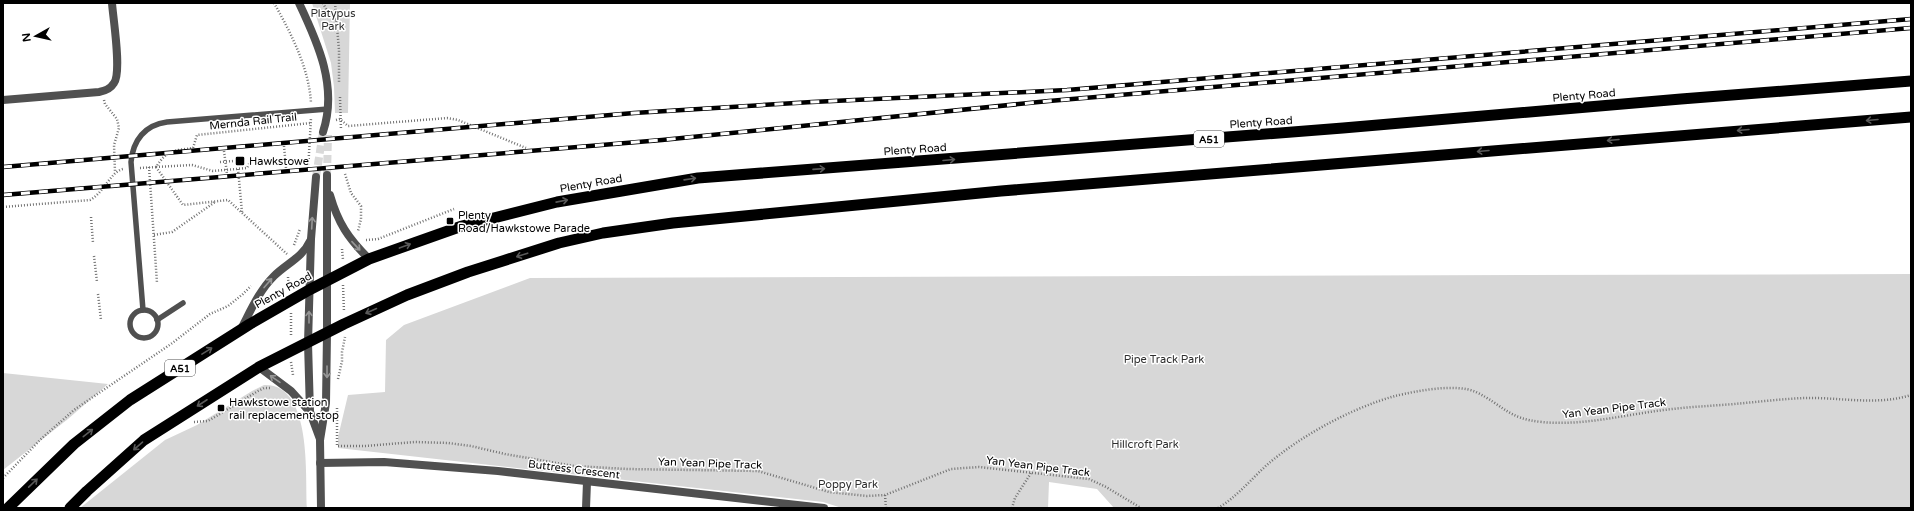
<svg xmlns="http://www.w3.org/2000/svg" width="1914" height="511" viewBox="0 0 1914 511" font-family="'Varela Round',sans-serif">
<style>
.green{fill:#d7d7d7}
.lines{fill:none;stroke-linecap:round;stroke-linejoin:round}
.tertiary-tunnel{stroke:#d9d9d9;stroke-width:8;stroke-dasharray:8 4;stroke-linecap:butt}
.path{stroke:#727272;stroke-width:2.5;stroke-dasharray:1 2;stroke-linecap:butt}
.service{stroke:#505050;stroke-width:5.5}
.minor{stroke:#505050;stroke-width:8}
.tertiary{stroke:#505050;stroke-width:8}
.trunk{stroke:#000;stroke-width:11}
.rail-casing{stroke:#000;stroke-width:4.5}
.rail{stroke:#fff;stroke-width:3;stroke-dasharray:9;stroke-linecap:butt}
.oneway{stroke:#595959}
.oneway2{stroke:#969696}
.poi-dot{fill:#000;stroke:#fff;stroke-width:1.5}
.labels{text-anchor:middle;stroke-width:3;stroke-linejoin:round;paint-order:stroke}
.shield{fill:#fff;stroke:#4c4c4c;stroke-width:1}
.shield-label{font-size:10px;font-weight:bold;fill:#000}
.park-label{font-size:11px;fill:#2e2e2e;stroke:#fff}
.street-label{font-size:11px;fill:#000;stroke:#fff}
.poi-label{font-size:11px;fill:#000;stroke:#fff;text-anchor:start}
</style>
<rect width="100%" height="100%" fill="#fff"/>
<g class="green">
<path d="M312,3h38l-2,110h-13l-1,-26 -3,-24z"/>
<path d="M1911,274v234h-797l-17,-19 -48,-7 -1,26h-206l-19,-6 -485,-54v-11l10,-42 37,-3 1,-52 18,-15 126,-47z"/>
<path d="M3,373l105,11 -40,35 -65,51z"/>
<path d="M264,385c49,-2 41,92 43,123h-227l85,-68 32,-15 55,-34z"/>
</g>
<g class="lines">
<g class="tertiary-tunnel">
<path d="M327,175l1,-40"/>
<path d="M316,177l7,-45"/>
</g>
<g class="path">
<path d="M274,3c17,30 35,65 37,100"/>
<path d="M323,3l6,12 7,5"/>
<path d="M335,3l4,47v32"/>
<path d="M340,97l1,33"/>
<path d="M104,100l1,4 12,15 2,9 -5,17 1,27"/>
<path d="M336,120l4,-1 8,7 99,-8 11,2 68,28"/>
<path d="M284,146l2,22"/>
<path d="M224,151l3,23"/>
<path d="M220,162l14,-1"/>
<path d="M149,167l8,116"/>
<path d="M156,167l27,38 45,-5 59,54"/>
<path d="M156,167l36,-2 21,6 34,-3 4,-8"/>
<path d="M140,168l16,-1c12,-18 17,-16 37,-19l4,-13 114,-12"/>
<path d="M238,169l4,43"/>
<path d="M308,171l3,-53"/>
<path d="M345,174l6,19 10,13v13l-3,12"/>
<path d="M3,207l87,-7c14,-7 20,-28 33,-31"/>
<path d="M91,217l2,26"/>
<path d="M154,235l18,-3 43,-30"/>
<path d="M366,240l12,-1 76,-30"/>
<path d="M294,245l6,-16"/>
<path d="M342,249l1,11"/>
<path d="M94,256l3,26"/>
<path d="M288,277l1,11"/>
<path d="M343,285l1,27"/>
<path d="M98,294l3,26"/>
<path d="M291,313v24"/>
<path d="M291,362l2,13"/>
<path d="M338,379l4,-18v-9l3,-15"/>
<path d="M337,408v38h28l50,-4 33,1 23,3 34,8 69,12 53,3 131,2 71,21 38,4 18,-1 66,-26 28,-2 110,12 17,8 35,21"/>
<path d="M194,422l14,-1 50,-30 6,-3h6"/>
<path d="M3,478l38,-39 33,-29 97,-66 39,-30 18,-8 15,-12 8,-8"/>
<path d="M885,495l1,13"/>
<path d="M1012,508l3,-10 16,-25"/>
<path d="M1218,508c19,-11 34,-30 50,-44 34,-29 84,-56 127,-68 21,-5 61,-13 81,-4 27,13 32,27 66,30 41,4 81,-7 122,-12 23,-3 46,-4 70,-6 23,-2 47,-5 70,-6 35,-1 73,8 107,-3"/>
</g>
<g class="service">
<circle cx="144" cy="324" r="14"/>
<path d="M143,310l-12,-148c2,-22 14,-37 36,-40l161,-13"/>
<path d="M157,320l26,-17"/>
</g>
<g class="minor">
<path d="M3,100l96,-8c6,-1 12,-4 15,-9 8,-11 -1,-65 -2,-80"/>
<path d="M308,343l2,69 10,27"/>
<path d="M259,367l32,24 19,21"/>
<path d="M320,463l64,-1 114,9 326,37"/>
<path d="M321,508l-1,-68 6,-37 1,-70"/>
<path d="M586,508l1,-26"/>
</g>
<g class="tertiary">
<path d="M299,3c19,40 39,84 24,129"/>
<path d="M330,195c8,28 18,43 39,64"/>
<path d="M241,329c10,-19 18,-38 33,-53 12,-12 29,-19 36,-35"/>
<path d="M327,333v-158"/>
<path d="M308,343l3,-104 5,-62"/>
</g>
<g class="trunk">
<path d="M8,508l66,-64 56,-44 120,-76 59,-34 60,-31 45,-16 48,-17 95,-24 141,-24 645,-50 338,-29 230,-18"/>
<path d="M70,508l17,-17 57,-51 115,-73 85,-43 63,-29 61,-23 91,-29 44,-10 70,-10 328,-32 910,-74"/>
</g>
<defs>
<g id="rail">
<path d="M3,167l631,-54 178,-11 255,-12 844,-71"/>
<path d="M3,195l659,-55 387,-39 862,-73"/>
</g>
</defs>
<use href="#rail" class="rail-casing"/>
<use href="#rail" class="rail"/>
</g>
<defs><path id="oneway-shaft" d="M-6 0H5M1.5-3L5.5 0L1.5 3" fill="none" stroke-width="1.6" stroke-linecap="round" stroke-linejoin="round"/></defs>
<g class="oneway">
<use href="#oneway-shaft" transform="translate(1872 120) rotate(175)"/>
<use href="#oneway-shaft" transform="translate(1743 130) rotate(175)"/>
<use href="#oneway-shaft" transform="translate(1613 140) rotate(175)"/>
<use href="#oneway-shaft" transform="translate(1483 151) rotate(175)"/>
<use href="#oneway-shaft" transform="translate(949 160) rotate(-5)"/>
<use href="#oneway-shaft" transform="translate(819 169) rotate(-4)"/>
<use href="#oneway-shaft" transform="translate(690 179) rotate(-8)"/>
<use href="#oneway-shaft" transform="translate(562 201) rotate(-11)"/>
<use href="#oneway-shaft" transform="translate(405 246) rotate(-20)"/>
<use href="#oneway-shaft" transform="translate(522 255) rotate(162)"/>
<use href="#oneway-shaft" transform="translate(371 311) rotate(156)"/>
<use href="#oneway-shaft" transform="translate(207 351) rotate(-32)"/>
<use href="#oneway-shaft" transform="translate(202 403) rotate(147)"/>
<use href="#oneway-shaft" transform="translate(88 433) rotate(-38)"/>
<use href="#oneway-shaft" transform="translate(138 446) rotate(139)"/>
<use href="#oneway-shaft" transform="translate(33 483) rotate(-44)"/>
</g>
<g class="oneway2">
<use href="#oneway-shaft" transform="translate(312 223) rotate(-87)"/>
<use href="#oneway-shaft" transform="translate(356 246) rotate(47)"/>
<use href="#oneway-shaft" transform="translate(268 283) rotate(-49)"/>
<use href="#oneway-shaft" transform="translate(309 317) rotate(-90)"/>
<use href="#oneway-shaft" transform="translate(327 372) rotate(90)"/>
<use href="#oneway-shaft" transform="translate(275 379) rotate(-145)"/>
</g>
<g class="poi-dot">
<rect x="235" y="156" width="10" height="10" rx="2"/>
<rect x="446" y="217" width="8" height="8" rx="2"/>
<rect x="217" y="404" width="8" height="8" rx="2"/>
</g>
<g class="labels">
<g class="shield">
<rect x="1194" y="131" width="30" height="16" rx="3"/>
<rect x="165" y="360" width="30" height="16" rx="3"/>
</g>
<g class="shield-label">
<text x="1209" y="143">A51</text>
<text x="180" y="372">A51</text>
</g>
<g class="park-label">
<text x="333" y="17">Platypus<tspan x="333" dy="13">Park</tspan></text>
<text x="1164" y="363">Pipe Track Park</text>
<text x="1145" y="448">Hillcroft Park</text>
<text x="848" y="488">Poppy Park</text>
</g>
<g class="street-label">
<text transform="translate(1584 95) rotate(-5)" y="4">Plenty Road</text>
<text transform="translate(253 121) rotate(-6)" y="4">Mernda Rail Trail</text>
<text transform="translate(1261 122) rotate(-4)" y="4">Plenty Road</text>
<text transform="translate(915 149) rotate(-4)" y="4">Plenty Road</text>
<text transform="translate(591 183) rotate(-10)" y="4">Plenty Road</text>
<text transform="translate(283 290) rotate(-29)" y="4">Plenty Road</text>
<text transform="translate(1614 408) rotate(-7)" y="4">Yan Yean Pipe Track</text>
<text transform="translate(710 463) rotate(2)" y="4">Yan Yean Pipe Track</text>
<text transform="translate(1038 466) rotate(7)" y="4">Yan Yean Pipe Track</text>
<text transform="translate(574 469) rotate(7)" y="4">Buttress Crescent</text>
</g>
<g class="poi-label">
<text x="249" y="165">Hawkstowe</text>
<text x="458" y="219">Plenty<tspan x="458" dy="13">Road/Hawkstowe Parade</tspan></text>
<text x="229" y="406">Hawkstowe station<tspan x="229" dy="13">rail replacement stop</tspan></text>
</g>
</g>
<rect width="1914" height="511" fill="none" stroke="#000000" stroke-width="8"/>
<g transform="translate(36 36) rotate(262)" stroke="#ffffff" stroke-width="3" paint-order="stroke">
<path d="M0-3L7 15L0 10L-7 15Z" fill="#000000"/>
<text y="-6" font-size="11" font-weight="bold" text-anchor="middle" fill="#000000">N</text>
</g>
</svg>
